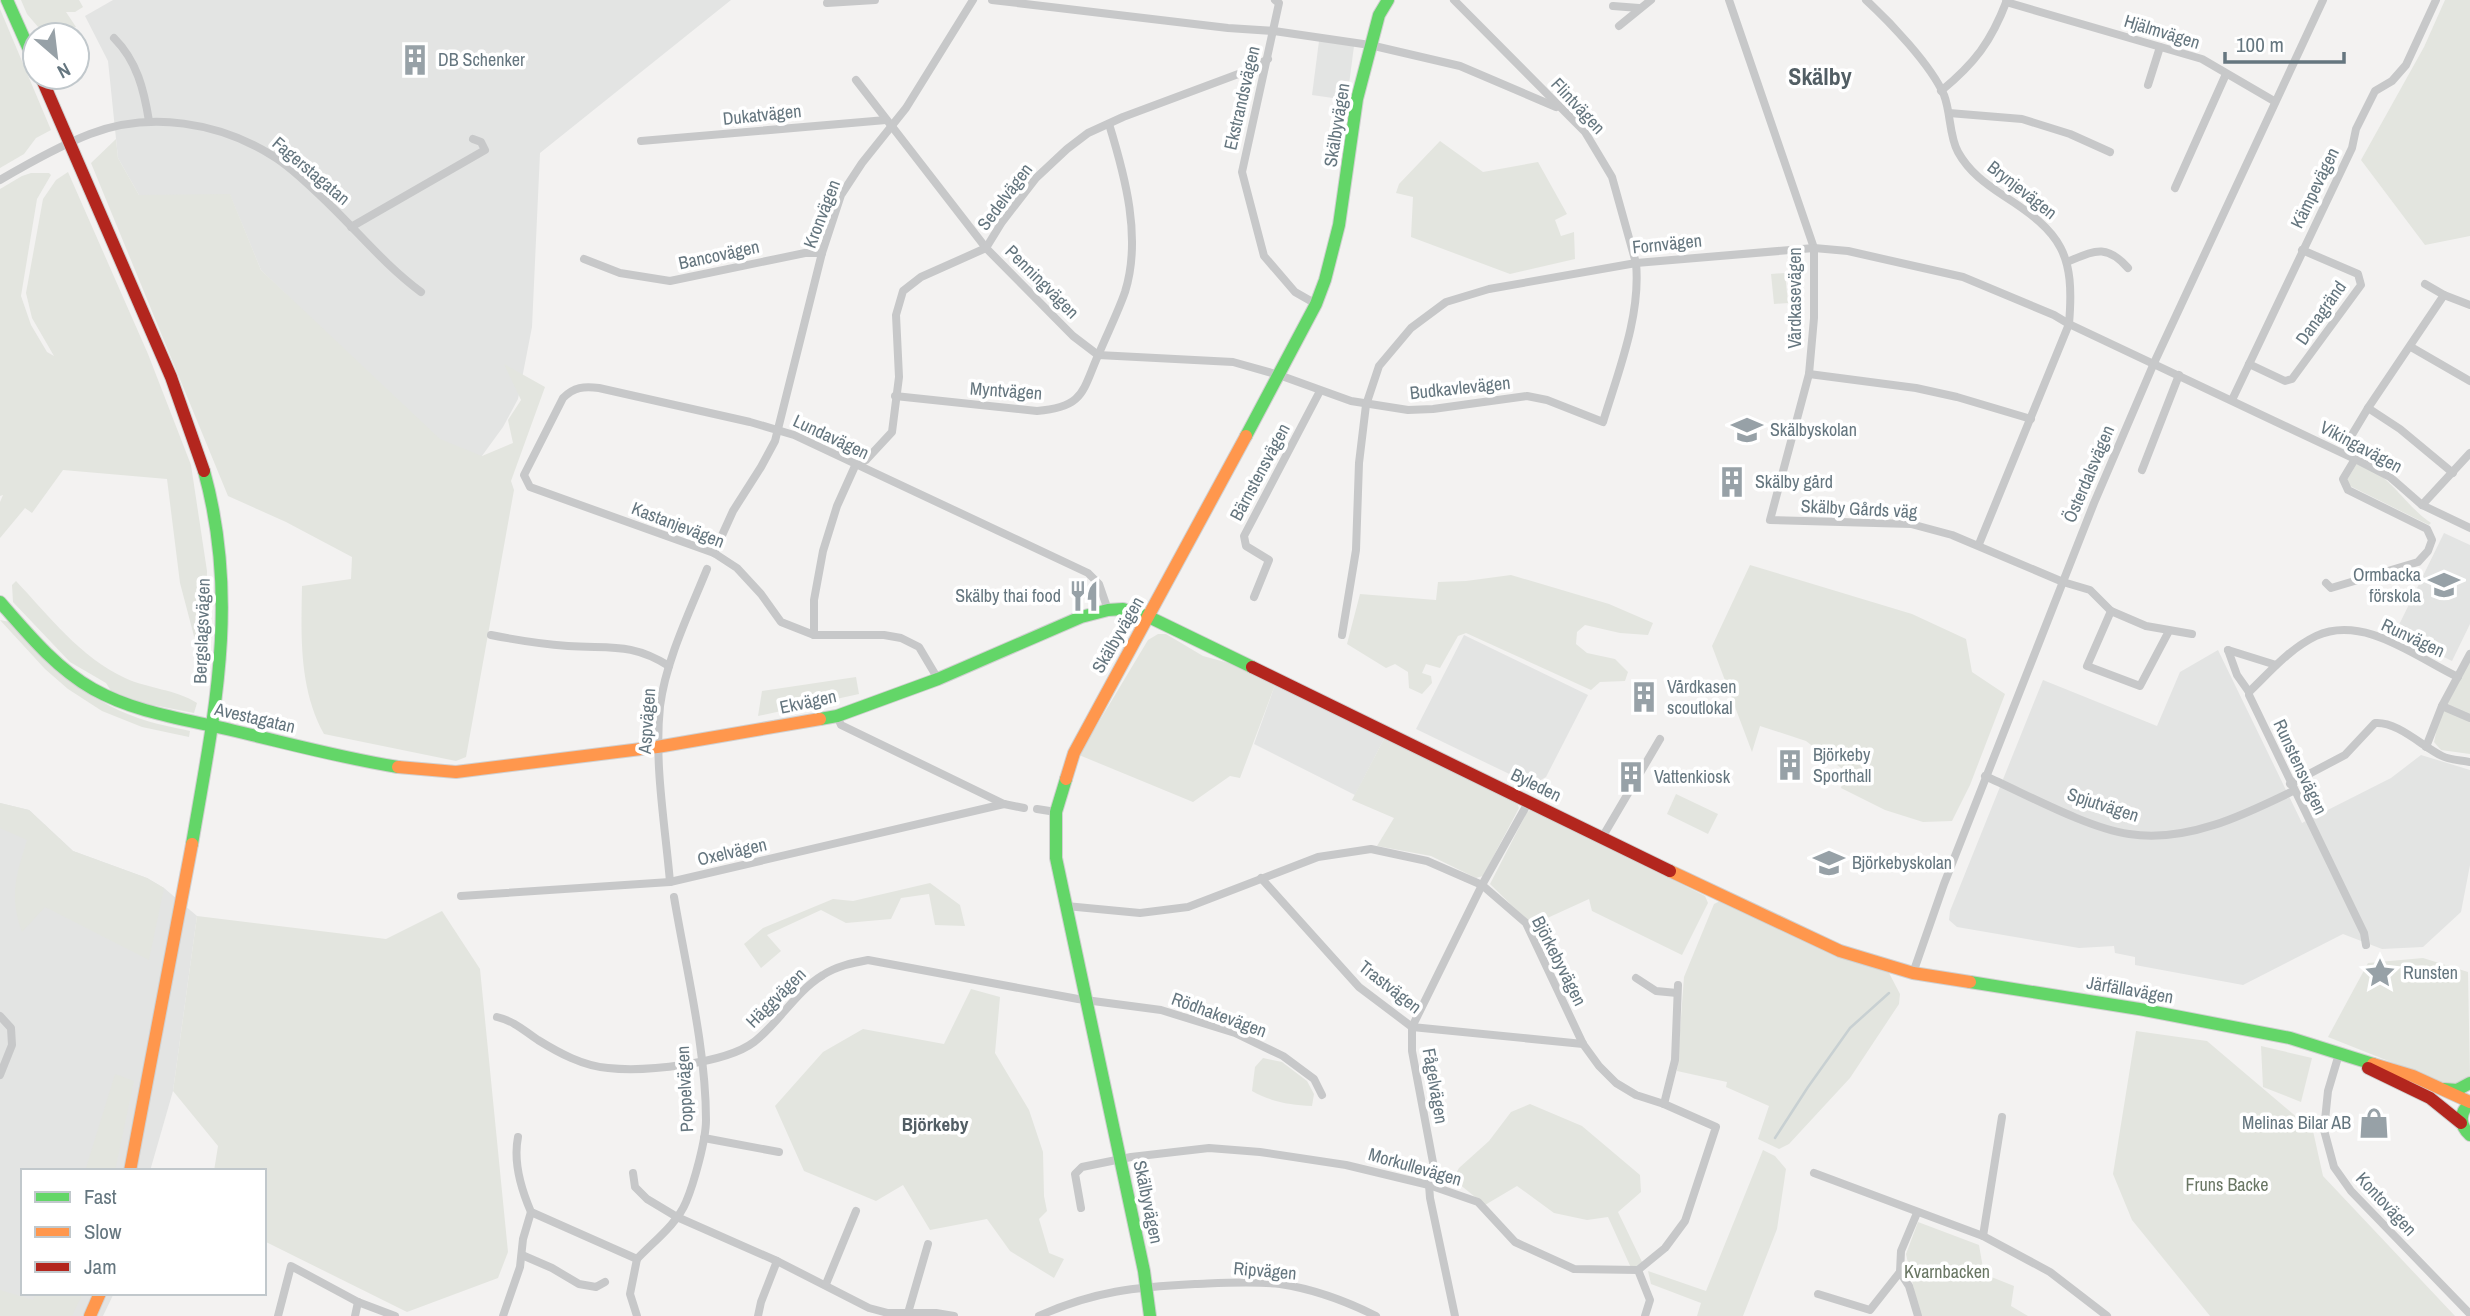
<svg xmlns="http://www.w3.org/2000/svg" width="2470" height="1316" viewBox="0 0 2470 1316" font-family="'Archivo Narrow',sans-serif">
<style>
.built{fill:#e3e4e3}
.green{fill:#e3e5df}
.lines{fill:none;stroke-linecap:round;stroke-linejoin:round}
.stream{stroke:#c8d0d2;stroke-width:2.5}
.fast-casing{stroke:#d0d0d0;stroke-width:14}
.slow-casing{stroke:#d0d0d0;stroke-width:14}
.jam-casing{stroke:#d0d0d0;stroke-width:14}
.street{stroke:#c7c8c9;stroke-width:8}
.fast{stroke:#63d668;stroke-width:12}
.slow{stroke:#ff974d;stroke-width:12}
.jam{stroke:#b3261e;stroke-width:12}
.labels{text-anchor:middle;stroke-width:7;stroke-linejoin:round;paint-order:stroke}
.street-label{font-size:18px;fill:#65767f;stroke:#fff}
.poi-label{font-size:18px;fill:#65767f;stroke:#fff;text-anchor:start}
.park-label{font-size:18px;fill:#697663;stroke:#fff}
.neighbourhood-label{font-size:19px;font-weight:bold;fill:#525e64;stroke:#fff}
.district-label{font-size:24px;font-weight:bold;fill:#525e64;stroke:#fff}
</style>
<rect width="100%" height="100%" fill="#f3f2f1"/>
<g class="built">
<path d="M113,0h618l-191,153 -8,174 -14,72 -15,28 -24,33 -42,-19 -176,-171 -31,-75h-91l-21,-37 -10,-97 -23,-45z"/>
<path d="M1319,41l35,5 -7,54 -35,-5z"/>
<path d="M2444,533l26,12v79l-18,37 -57,-28z"/>
<path d="M1464,635l124,60 -42,82 -14,8 -116,-56z"/>
<path d="M2218,650l84,173 89,-45 30,-23 49,15v95l-9,47 -38,35 -41,2 -39,-15 -100,51 -108,-20v-8l-20,-4 -1,-7 -35,2 -122,-21 -8,-7 1,-9 93,-231 114,46 23,-54z"/>
<path d="M1275,685l109,54 -29,56 -101,-51z"/>
<path d="M0,803l29,7 44,41 74,27 17,10 33,28 -24,175 -23,80h-127v122h91l-11,23h-103z"/>
</g>
<g class="green">
<path d="M21,0h58l4,7 -8,5h-9l10,15 -19,8h-12l-18,-21z"/>
<path d="M2445,0h25v236l-45,9 -64,-85 63,-113z"/>
<path d="M0,9l51,121 -15,8 -12,16 -24,14z"/>
<path d="M116,139l2,19 21,37 91,-1 31,76 179,169 42,17 31,-13 -5,-23 13,-20 -17,-36 41,23 -34,94 3,9 -48,267 -10,4 -132,-27c-25,-45 -23,-98 -22,-148l49,-7 1,-22 -66,-35 -58,-26 -137,-333z"/>
<path d="M1440,141l43,31 55,-10 29,52 -12,6 6,16 13,-4 1,27 -65,15 -99,-37 2,-40 -17,-4 3,-9z"/>
<path d="M68,172l80,182 43,111 16,106 -2,107 -25,-95 -13,-104 -104,-9 -31,43 -7,-5 -25,30v-36l3,-7 -3,1v-307l22,-13 9,-3h18l2,2 -14,24 -16,97 10,29 16,27 7,4 -22,-38 -6,-25 17,-94 13,-19z"/>
<path d="M1785,273l3,30 -14,1 -3,-30z"/>
<path d="M2357,463c34,11 47,42 74,60l-2,2 -79,-39 -3,-6z"/>
<path d="M1750,565l162,49 54,25 6,33 33,22 -35,91 -18,36 -29,1 -38,-12 -44,-22 4,-17 -39,-30 -46,-15 -8,26 -40,-106z"/>
<path d="M1511,575l98,29 44,19 -5,12 -28,-2 -35,-8 -8,7 -1,12 11,9 28,6 13,13 -3,9 -25,1 -9,8 -125,-57 -8,3 -18,32 -14,-4 -4,9 9,3 1,7 -10,11 -13,-6 -1,-16 -13,-8 -9,4 -39,-24 13,-50 76,6 2,-18 28,-1z"/>
<path d="M16,581c33,35 64,76 109,97 24,11 50,11 72,25l-3,10 -51,-10 -32,-12 -5,-8 -36,-21 -57,-60 -1,-17z"/>
<path d="M0,620l10,2c38,38 75,78 128,96 16,6 35,9 52,13l-1,6 -47,-10 -40,-16 -34,-22 -23,-20z"/>
<path d="M1158,634h8l37,22 33,9 39,20 -35,93 -10,-2 -37,26 -114,-47 69,-115z"/>
<path d="M2470,654v100l-29,-4 -7,-8 8,-36z"/>
<path d="M856,677l3,17 -101,22 4,-25z"/>
<path d="M1384,739l131,59 4,10 -36,68 -7,2 -45,-22 -54,-10 17,-28 -42,-18z"/>
<path d="M1676,794l42,20 -10,20 -41,-20z"/>
<path d="M0,803l29,7 44,41 74,27 17,10 -15,72 -104,-53 -23,25c-13,-37 -6,-56 5,-92l-27,-12z"/>
<path d="M1533,809l172,87 3,7 -26,52 -90,-44 -3,-12 -57,26 -42,-41 37,-72z"/>
<path d="M930,883l30,22 5,21 -30,-1 -6,-31 -28,4 -10,21 -45,4 -25,-13 -54,25 14,16 -20,17 -17,-24 19,-16 70,-29 20,2z"/>
<path d="M1722,900l108,52 59,21 11,21 -1,10 -49,74 -61,66 -10,5 -21,-10 11,-33 -43,-19 1,-5 -50,-11 7,-94 30,-73z"/>
<path d="M442,911l38,58 28,283 -10,26 -91,34 -143,-71v-70h-50l4,-25 -45,-55 24,-175 189,23z"/>
<path d="M2423,958l45,14 2,105 -7,5 -14,3 -121,-48 40,-74z"/>
<path d="M971,989l29,8 -5,56 34,57 14,42 1,44 3,15 -8,8 10,34 15,6 -10,19 -44,-27 -23,-32 -57,11 -27,-45 -27,16 -72,-30 -29,-65 48,-54 40,-23 81,15z"/>
<path d="M2136,1031l71,10 106,90 10,45 132,140h-245l-78,-96 -19,-46z"/>
<path d="M2261,1046l51,12 -11,44 -38,-15z"/>
<path d="M1263,1058l19,4 25,19 7,13 -2,12c-22,-1 -41,-4 -60,-15l3,-24z"/>
<path d="M115,1074l19,7 -19,90h-30z"/>
<path d="M1530,1104l52,22 58,49 1,17 -23,20 26,54 -12,4 -24,-53 -21,3 -33,-7 -37,-27 -32,19 -32,-26 6,-11 30,-27 22,-29z"/>
<path d="M1763,1150l12,6 11,13 -9,60 -34,87h-46l4,-13 -50,-19 -3,-13 58,20z"/>
<path d="M1918,1222l61,23 5,29 30,12 -3,20 17,10h-108l-14,-62z"/>
<path d="M0,1290l33,10 3,-7h47l-11,23h-72z"/>
</g>
<g class="lines">
<path class="stream" d="M1775,1138l33,-51 42,-59 39,-35"/>
<defs>
<g id="fast">
<path d="M7,0l28,63"/>
<path d="M1246,436l70,-132 9,-24 14,-55 18,-126 22,-84 9,-15"/>
<path d="M0,602c28,32 56,66 93,87 43,24 91,30 138,41 56,13 110,28 167,37"/>
<path d="M820,719l17,-3 101,-37 143,-62 27,-7 15,-1 26,8 103,50"/>
<path d="M1066,779l-10,33v46l88,413 6,45"/>
<path d="M192,844c22,-129 48,-243 12,-373"/>
<path d="M1970,982l169,27 151,29 83,26"/>
<path d="M2444,1089l13,1 13,-7"/>
<path d="M2470,1103c-11,10 -11,22 0,32"/>
</g>
<g id="slow">
<path d="M398,767l58,5 201,-25 163,-28"/>
<path d="M1066,779l8,-26 172,-317"/>
<path d="M1670,871l170,80 73,22 57,9"/>
<path d="M2373,1064l40,12 57,26"/>
<path d="M130,1171l62,-327"/>
<path d="M90,1316l10,-23"/>
</g>
<g id="jam">
<path d="M41,77l130,300 33,94"/>
<path d="M1252,667l418,204"/>
<path d="M2368,1068l62,30 31,25"/>
</g>
</defs>
<use href="#fast" class="fast-casing"/>
<use href="#slow" class="slow-casing"/>
<use href="#jam" class="jam-casing"/>
<g class="street">
<path d="M992,0l236,28 46,3 96,14 90,21 96,41"/>
<path d="M1275,0l4,3 -37,169 22,84 31,36 21,12"/>
<path d="M1729,0l85,248v70l-5,56 -39,146 141,4 41,11 111,47 27,8 21,21 35,15 46,8"/>
<path d="M1866,0c24,22 65,65 78,95 7,18 5,41 14,57 11,20 28,32 46,44 58,37 71,58 65,128l-90,220"/>
<path d="M2006,2l196,57 72,42"/>
<path d="M827,3l48,-3"/>
<path d="M1613,6l26,2"/>
<path d="M1619,26l32,-26"/>
<path d="M114,38c23,23 30,52 35,83"/>
<path d="M856,80l130,168 87,88 25,19 135,7 46,13 72,26 57,9 25,-1 94,-13 20,4 56,22c15,-50 38,-106 33,-159l-24,-86 -27,-45 -131,-132"/>
<path d="M2148,85l12,-38"/>
<path d="M1941,91c34,-28 50,-49 66,-91"/>
<path d="M1949,113l73,6 48,15 40,18"/>
<path d="M641,141l245,-21"/>
<path d="M0,180c29,-17 59,-34 90,-46 60,-23 129,-12 183,22 20,12 39,32 56,48 32,31 56,61 92,88"/>
<path d="M2175,188l51,-114"/>
<path d="M351,227l134,-77 -4,-8 -8,-3"/>
<path d="M584,259l36,14 50,8 135,-28h17"/>
<path d="M2067,262c27,-11 39,-19 61,6"/>
<path d="M2425,284l19,11"/>
<path d="M2411,347l59,34"/>
<path d="M2249,364l36,17 7,-2 69,-94 -3,-11 -56,-24"/>
<path d="M1809,374l107,14 41,9 74,22"/>
<path d="M895,396l142,15c49,-4 45,-21 63,-60 8,-19 18,-39 25,-59 17,-54 0,-116 -16,-168"/>
<path d="M2232,400l120,-252 4,-19 19,-38 17,-10 14,-16 30,-65"/>
<path d="M2350,438l18,-30"/>
<path d="M2142,470l37,-95"/>
<path d="M2453,473l-53,-44 -32,-21 76,-113 26,10"/>
<path d="M2422,505l48,-52"/>
<path d="M714,553l19,-42 28,-44 14,-26 47,-188 19,-58 21,-32 44,-55 67,-108"/>
<path d="M2326,583l5,5 87,-26 10,-11 4,-11 -5,-11 -79,-39 -5,-11 12,-20"/>
<path d="M1254,597l15,-37 -23,-14 -2,-10 76,-145"/>
<path d="M2111,611l-24,55 53,20 29,-55"/>
<path d="M491,635c25,5 51,9 77,11 41,3 63,-4 101,20"/>
<path d="M814,635v-35l9,-49 14,-45 18,-40 11,-6 26,-28 7,-55 -3,-62 7,-24 18,-14 65,-29 16,-26 34,-44 31,-29 21,-16 35,-16 126,-47 19,-11"/>
<path d="M1342,635l14,-85 3,-87 7,-58 13,-39 32,-38 35,-26 43,-13 147,-26 178,-15 34,3 115,26 91,38 15,9 290,137 31,16 32,28 48,23"/>
<path d="M2228,650l9,25 12,17v3l115,238 2,12"/>
<path d="M2228,650l48,15"/>
<path d="M938,679l-19,-32 -18,-9 -17,-3h-70l-33,-13 -20,-28 -24,-26 -23,-15 -184,-66 -6,-12 39,-77c11,-11 21,-12 36,-10l151,34 44,13 294,138 11,11 9,26"/>
<path d="M2249,692c21,-20 40,-43 67,-56 48,-22 101,22 142,41"/>
<path d="M2442,706l28,12"/>
<path d="M837,716l4,9 163,79 20,4"/>
<path d="M2426,747l16,-41 28,-52"/>
<path d="M1985,776c41,18 102,52 144,58 58,9 115,-19 164,-43"/>
<path d="M2290,784l55,-29 30,-32c22,-2 48,24 67,33 8,4 19,4 28,6"/>
<path d="M1037,809l19,3"/>
<path d="M1603,836l57,-97"/>
<path d="M1261,878l98,109 53,40 171,17"/>
<path d="M670,882c-5,-58 -16,-118 -10,-176 6,-46 30,-95 47,-137"/>
<path d="M461,896l209,-14 334,-78"/>
<path d="M1066,906l74,7 48,-6 130,-50 53,-8 56,12 55,24 44,38 57,121 16,22 17,17 20,12 28,9 52,23 -31,94 -20,27 -27,22 -64,-1 -59,-27 -37,-40 -49,-17 -83,-20 -86,-13 -51,-4 -78,9 -49,10 -7,7 6,34"/>
<path d="M1913,973l31,-89 150,-381 60,-140 169,-363"/>
<path d="M1636,978l20,13 21,2"/>
<path d="M0,1016l11,12 1,17 -12,30"/>
<path d="M497,1017c19,5 26,13 41,23 21,13 45,26 70,28 36,4 117,-4 146,-26 25,-19 41,-50 69,-67 14,-9 29,-12 45,-15l210,39 83,11 74,23 48,23 31,23 8,16"/>
<path d="M2339,1054l-11,37 -4,39 10,37 17,24 119,123"/>
<path d="M1664,1104l11,-44 3,-75"/>
<path d="M518,1137c-5,25 3,52 13,75l106,47 -7,35 7,22"/>
<path d="M704,1138l75,14"/>
<path d="M633,1173l2,14 12,12 30,18 100,44 92,47 19,5h48l18,3"/>
<path d="M1814,1173l169,63 67,36 57,44"/>
<path d="M1983,1236l19,-119"/>
<path d="M522,1255l30,13 27,16 17,3 9,-5"/>
<path d="M637,1259c16,-17 40,-35 49,-57 8,-19 20,-62 20,-82 0,-71 -20,-152 -32,-223"/>
<path d="M1638,1270l12,30 -5,16"/>
<path d="M1900,1272l1,-21 16,-38"/>
<path d="M1900,1272l9,14 9,30"/>
<path d="M826,1284l30,-73"/>
<path d="M1818,1294l52,16 30,-38"/>
<path d="M908,1313l20,-69"/>
<path d="M278,1316l13,-50 67,36 37,14"/>
<path d="M355,1316l3,-14"/>
<path d="M503,1316l17,-49 3,-28 8,-27"/>
<path d="M758,1316l3,-14 16,-41"/>
<path d="M1039,1316c55,-25 97,-29 156,-32 27,-1 57,-3 85,0 33,5 66,17 96,32"/>
<path d="M1455,1316l-25,-118 -1,-13 6,-12 -23,-122v-24l70,-142 47,-84"/>
</g>
<use href="#fast" class="fast"/>
<use href="#slow" class="slow"/>
<use href="#jam" class="jam"/>
</g>
<defs>
<symbol id="building-bare" viewBox="-9 -9 18 18"><path d="M-4-6H4V6H1V3H-1V6H-4ZM-2.5-4.3h1.7v1.8h-1.7ZM.8-4.3h1.7v1.8H.8ZM-2.5-1h1.7V.8h-1.7ZM.8-1h1.7V.8H.8Z" fill="#97a1a7" stroke="#fff" stroke-width="2.5" paint-order="stroke"/></symbol>
<symbol id="school-bare" viewBox="-9 -9 18 18"><path d="M0-5L7-2L0 1L-7-2ZM-4 1L0 2.5L4 1V4Q0 6-4 4Z" fill="#97a1a7" stroke="#fff" stroke-width="2.5" paint-order="stroke"/></symbol>
<symbol id="restaurant-bare" viewBox="-9 -9 18 18"><path d="M-5-6h1v4h1v-4h1v4h1v-4h1v5L-1.5 .5V6h-2V.5L-5-1ZM5-6V6H3V1.5H1.5Q1.5-4 5-6Z" fill="#97a1a7" stroke="#fff" stroke-width="2.5" paint-order="stroke"/></symbol>
<symbol id="sight-bare" viewBox="-9 -9 18 18"><path d="M0-6L1.8-2.2L6-1.7L2.9 1.2L3.7 5.4L0 3.3L-3.7 5.4L-2.9 1.2L-6-1.7L-1.8-2.2Z" fill="#97a1a7" stroke="#fff" stroke-width="2.5" paint-order="stroke"/></symbol>
<symbol id="shop-bare" viewBox="-9 -9 18 18"><path d="M-5-2.5h2.3a2.7 3.5 0 0 1 5.4 0H5L5.5 6h-11ZM-1.5-2.5h3a1.5 2.3 0 0 0-3 0Z" fill="#97a1a7" stroke="#fff" stroke-width="2.5" paint-order="stroke"/></symbol>
</defs>
<g fill-rule="evenodd">
<use href="#building-bare" x="393" y="38" width="44" height="44"/>
<use href="#school-bare" x="1725" y="408" width="44" height="44"/>
<use href="#building-bare" x="1710" y="460" width="44" height="44"/>
<use href="#school-bare" x="2422" y="563" width="44" height="44"/>
<use href="#restaurant-bare" x="1062" y="574" width="44" height="44"/>
<use href="#building-bare" x="1622" y="675" width="44" height="44"/>
<use href="#building-bare" x="1768" y="743" width="44" height="44"/>
<use href="#building-bare" x="1609" y="755" width="44" height="44"/>
<use href="#school-bare" x="1807" y="841" width="44" height="44"/>
<use href="#sight-bare" x="2358" y="951" width="44" height="44"/>
<use href="#shop-bare" x="2352" y="1101" width="44" height="44"/>
</g>
<g class="labels">
<g class="street-label">
<text transform="translate(2162 32) rotate(17)" y="6">Hjälmvägen</text>
<text transform="translate(1242 98) rotate(-77)" y="6">Ekstrandsvägen</text>
<text transform="translate(1578 106) rotate(47)" y="6">Flintvägen</text>
<text transform="translate(762 115) rotate(-6)" y="6">Dukatvägen</text>
<text transform="translate(1337 125) rotate(-81)" y="6">Skälbyvägen</text>
<text transform="translate(311 171) rotate(40)" y="6">Fagerstagatan</text>
<text transform="translate(2315 188) rotate(-64)" y="6">Kämpevägen</text>
<text transform="translate(2022 190) rotate(38)" y="6">Brynjevägen</text>
<text transform="translate(1005 197) rotate(-53)" y="6">Sedelvägen</text>
<text transform="translate(822 214) rotate(-69)" y="6">Kronvägen</text>
<text transform="translate(1667 244) rotate(-6)" y="6">Fornvägen</text>
<text transform="translate(719 255) rotate(-12)" y="6">Bancovägen</text>
<text transform="translate(1042 282) rotate(45)" y="6">Penningvägen</text>
<text transform="translate(1795 298) rotate(-90)" y="6">Vårdkasevägen</text>
<text transform="translate(2321 313) rotate(-55)" y="6">Danagränd</text>
<text transform="translate(1460 388) rotate(-6)" y="6">Budkavlevägen</text>
<text transform="translate(1006 391) rotate(4)" y="6">Myntvägen</text>
<text transform="translate(831 437) rotate(25)" y="6">Lundavägen</text>
<text transform="translate(2361 447) rotate(28)" y="6">Vikingavägen</text>
<text transform="translate(1260 472) rotate(-62)" y="6">Bärnstensvägen</text>
<text transform="translate(2089 474) rotate(-67)" y="6">Österdalsvägen</text>
<text transform="translate(1859 509) rotate(3)" y="6">Skälby Gårds väg</text>
<text transform="translate(678 525) rotate(21)" y="6">Kastanjevägen</text>
<text transform="translate(202 631) rotate(-88)" y="6">Bergslagsvägen</text>
<text transform="translate(1118 635) rotate(-60)" y="6">Skälbyvägen</text>
<text transform="translate(2413 638) rotate(25)" y="6">Runvägen</text>
<text transform="translate(808 702) rotate(-12)" y="6">Ekvägen</text>
<text transform="translate(255 718) rotate(13)" y="6">Avestagatan</text>
<text transform="translate(647 721) rotate(-86)" y="6">Aspvägen</text>
<text transform="translate(2300 767) rotate(65)" y="6">Runstensvägen</text>
<text transform="translate(1536 785) rotate(26)" y="6">Byleden</text>
<text transform="translate(2103 805) rotate(18)" y="6">Spjutvägen</text>
<text transform="translate(732 852) rotate(-13)" y="6">Oxelvägen</text>
<text transform="translate(1559 961) rotate(63)" y="6">Björkebyvägen</text>
<text transform="translate(1390 987) rotate(38)" y="6">Trastvägen</text>
<text transform="translate(2130 990) rotate(10)" y="6">Järfällavägen</text>
<text transform="translate(776 998) rotate(-45)" y="6">Häggvägen</text>
<text transform="translate(1219 1015) rotate(20)" y="6">Rödhakevägen</text>
<text transform="translate(1435 1086) rotate(80)" y="6">Fågelvägen</text>
<text transform="translate(685 1089) rotate(-93)" y="6">Poppelvägen</text>
<text transform="translate(1415 1167) rotate(16)" y="6">Morkullevägen</text>
<text transform="translate(1148 1202) rotate(78)" y="6">Skälbyvägen</text>
<text transform="translate(2386 1204) rotate(47)" y="6">Kontovägen</text>
<text transform="translate(1265 1271) rotate(5)" y="6">Ripvägen</text>
</g>
<g class="poi-label">
<text x="438" y="66">DB Schenker</text>
<text x="1770" y="436">Skälbyskolan</text>
<text x="1755" y="488">Skälby gård</text>
<text x="2421" y="581" text-anchor="end">Ormbacka<tspan x="2421" dy="21">förskola</tspan></text>
<text x="1061" y="602" text-anchor="end">Skälby thai food</text>
<text x="1667" y="693">Vårdkasen<tspan x="1667" dy="21">scoutlokal</tspan></text>
<text x="1813" y="761">Björkeby<tspan x="1813" dy="21">Sporthall</tspan></text>
<text x="1654" y="783">Vattenkiosk</text>
<text x="1852" y="869">Björkebyskolan</text>
<text x="2403" y="979">Runsten</text>
<text x="2351" y="1129" text-anchor="end">Melinas Bilar AB</text>
</g>
<g class="park-label">
<text x="2227" y="1191">Fruns Backe</text>
<text x="1947" y="1278">Kvarnbacken</text>
</g>
<g class="neighbourhood-label">
<text x="935" y="1131">Björkeby</text>
</g>
<g class="district-label">
<text x="1820" y="85">Skälby</text>
</g>
</g>
<rect x="21" y="1169" width="245" height="126" fill="#ffffff" stroke="#c1c8cc" stroke-width="2"/>
<rect x="35" y="1192" width="35" height="10" fill="#63d668" stroke="#c1c8cc" stroke-width="2"/>
<text x="84" y="1204" font-size="21" fill="#65767f">Fast</text>
<rect x="35" y="1227" width="35" height="10" fill="#ff974d" stroke="#c1c8cc" stroke-width="2"/>
<text x="84" y="1239" font-size="21" fill="#65767f">Slow</text>
<rect x="35" y="1262" width="35" height="10" fill="#b3261e" stroke="#c1c8cc" stroke-width="2"/>
<text x="84" y="1274" font-size="21" fill="#65767f">Jam</text>
<g transform="translate(56 56) rotate(152)"><circle r="33" fill="#ffffff" stroke="#c1c8cc" stroke-width="2"/>
<path d="M0-5L12 26L0 18L-12 26Z" fill="#97a1a7"/>
<text y="-10" font-size="19" font-weight="bold" text-anchor="middle" fill="#65767f">N</text>
</g>
<path d="M2225 52v10h119v-10" fill="none" stroke="#65767f" stroke-width="3.5"/>
<text x="2236" y="52" font-size="21" fill="#65767f" stroke="#ffffff" stroke-width="5" paint-order="stroke">100 m</text>
</svg>
